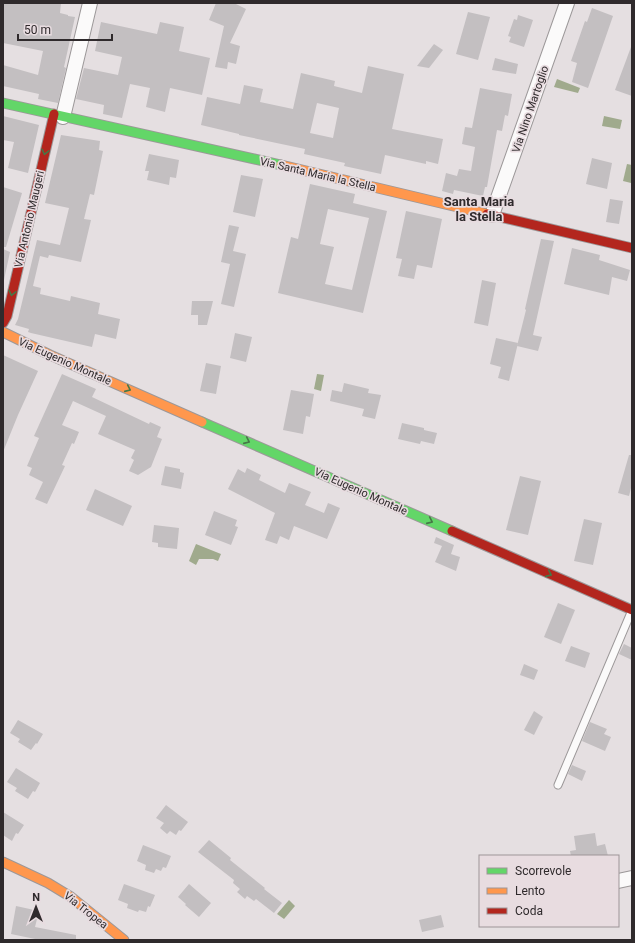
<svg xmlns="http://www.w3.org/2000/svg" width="635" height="943" viewBox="0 0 635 943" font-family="Roboto,sans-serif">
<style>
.water{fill:#a0aa8d}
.building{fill:#c3bfc1;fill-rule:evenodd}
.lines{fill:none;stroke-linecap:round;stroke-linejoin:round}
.lane-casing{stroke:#9c9899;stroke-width:9}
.street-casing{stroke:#9c9899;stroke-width:16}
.fast-casing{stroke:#9c9899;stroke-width:11}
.slow-casing{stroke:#9c9899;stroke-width:11}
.jam-casing{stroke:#9c9899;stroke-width:11}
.lane{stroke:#fbfafa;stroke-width:7}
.street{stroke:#fbfafa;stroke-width:14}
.fast{stroke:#63d668;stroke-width:9}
.slow{stroke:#ff974d;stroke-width:9}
.jam{stroke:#b3261e;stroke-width:9}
.oneway{stroke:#467747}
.labels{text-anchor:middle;stroke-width:3.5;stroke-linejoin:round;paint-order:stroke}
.street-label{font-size:11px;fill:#2f2a2c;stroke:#e8dce0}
.quarter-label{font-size:13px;font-weight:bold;fill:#2f2a2c;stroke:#e8dce0}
</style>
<rect width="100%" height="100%" fill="#e5dfe1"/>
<g class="water">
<path d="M557,79l23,9 -2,5 -24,-6z"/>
<path d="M604,116l18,4 -2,9 -18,-3z"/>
<path d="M627,164l5,1 -1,18 -8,-2z"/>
<path d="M317,374l7,1 -3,16 -7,-2z"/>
<path d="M196,544l25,10 -3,7 -5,-2h-14l-3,6 -7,-4z"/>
<path d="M289,900l6,6 -11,13 -7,-5z"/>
</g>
<g class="building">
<path d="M3,3h58l-1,10 8,2v1l7,1 -11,50 2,1 -8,35 -20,-4 1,-5 -36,-8v-21l35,10 5,-24 -40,-8z"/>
<path d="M216,3h18l12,6 -16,34 10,3 -4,18 -8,-2 -1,7 -12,-2 9,-41 -15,-6z"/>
<path d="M592,8l21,8 -25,72 -16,-6 5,-19 -6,-2 14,-40 2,1z"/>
<path d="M468,12l22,5 -12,43 -22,-6z"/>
<path d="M518,15l15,5 -9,27 -15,-5 2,-5 -3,-1 6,-17 3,1z"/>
<path d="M101,22l56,12 3,-12 24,5 -5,24 31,7 -8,37 -32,-7 -5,24 -19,-5 4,-19 -20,-4 -8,34 -19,-4 1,-9 -28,-6 8,-31 34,7 4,-18 -27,-6z"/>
<path d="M434,44l9,6 -14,18 -12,-2z"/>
<path d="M631,47l1,1v48l-17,-6z"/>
<path d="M495,58l23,6 -2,10 -24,-4z"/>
<path d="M368,66l36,8 -12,55 51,10 -5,25 -12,-3v3l-41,-9 -4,19 -37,-8 1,-3 -41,-9 1,-5 -66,-14v-1l-38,-9 6,-28 33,7 4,-19 19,4 -3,13 33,7 8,-36 34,8 -1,5 28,7zM317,103l22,5 -6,30 -23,-5z"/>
<path d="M480,88l32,6 -4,22 -3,-1 -3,16 -5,-1 -10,57h-2l-2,9 -29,-6 -1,4 -11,-3 4,-18 11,3 2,-7 12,2 4,-24 -13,-3 3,-17 7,1z"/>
<path d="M3,116l36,9 -11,48 -20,-5 6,-26 -11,-2z"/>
<path d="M61,135l39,6 -1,9 4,1 -9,44 -4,-1 -6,25 7,1 -10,42 -32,-7 -1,3 -8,-2 -7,30 8,2 -1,6 30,7 1,-5 29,7 -2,11 22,5 -4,20 -21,-5 -3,13 -61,-14 -3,-1 1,-3 -14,-4 3,-6 19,-79 23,5 9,-37 -24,-5z"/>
<path d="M149,154l30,6 -3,18 -6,-1 -1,8 -22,-5 2,-9h-4z"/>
<path d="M592,158l20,5 -5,26 -21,-5z"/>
<path d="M241,175l22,4 -8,38 -22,-5z"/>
<path d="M310,184l45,10 -2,9 34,8 -24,102 -85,-20 13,-56 7,2zM328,209l41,9 -17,72 -27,-6 9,-37 -14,-3z"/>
<path d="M3,187l19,6 -16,54h-3z"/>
<path d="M610,199l13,2 -4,23 -13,-2z"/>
<path d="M406,211l36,8 -10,49 -15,-3 -3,14 -16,-3 4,-17 -6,-1z"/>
<path d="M229,225l10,2 -6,24 13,3 -12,53 -13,-3 9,-40 -9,-2z"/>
<path d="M541,239l13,2 -21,94 9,2 -4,14 -21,-5 9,-36 -1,-1z"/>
<path d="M572,248l28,7 -1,5 31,10 -3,11 -15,-4 -3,18 -45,-11z"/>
<path d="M3,249l7,3 -6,28h-1z"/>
<path d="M482,280l14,3 -8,43 -14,-3z"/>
<path d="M192,301h21l-6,24h-9v-10h-7z"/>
<path d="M235,333l17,4 -6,25 -16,-4z"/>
<path d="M496,338l22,5 -9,38 -11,-3 3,-11 -11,-3z"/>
<path d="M3,355l35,16 -20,44 -15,37z"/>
<path d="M206,363l15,3 -5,28 -16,-3z"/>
<path d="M62,374l34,15 -4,8 57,27 1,-2 11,5 -4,10 5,2 -11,28 -13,8 -9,-4 5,-11 -3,-2 4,-8 -37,-16 8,-18 -33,-15 -11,24 17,7 -5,12 -2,-1 -10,22 3,1 -18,38 -12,-5 8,-17 -14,-7 3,-7 -5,-2 12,-28 -5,-2z"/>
<path d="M344,383l25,6 -1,4 13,2 -6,24 -13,-3 2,-7 -34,-8 2,-11 10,2z"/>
<path d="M291,390l23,4 -4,23 -4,-1 -3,18 -20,-4z"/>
<path d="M402,423l22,5v2l13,3 -3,11 -13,-3 -1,3 -22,-5z"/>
<path d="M629,455h3v29l-3,12 -11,-3z"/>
<path d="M165,466l15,3v3l4,1 -3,16 -20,-4z"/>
<path d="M247,468l14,7 -2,5 26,13 4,-10 22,9 -6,13 19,8 4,-10 12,5 -13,31 -33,-13 -5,14 -9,-4 -3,8 -12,-4 10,-27 -47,-24 10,-20 7,4z"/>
<path d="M520,476l21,5 -13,54 -22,-5z"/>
<path d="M95,489l37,17 -9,20 -37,-16z"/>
<path d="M214,511l23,9 -2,6 3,1 -7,18 -26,-10z"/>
<path d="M584,519l18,4 -9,42 -19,-4z"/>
<path d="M154,525l25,3 -2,21 -19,-2v-4l-6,-1z"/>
<path d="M436,537l18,8 -3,9 9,3 -4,14 -21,-9 7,-16 -8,-3z"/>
<path d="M558,603l17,7 -14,34 -17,-7z"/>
<path d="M624,644l8,4v12l-13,-6z"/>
<path d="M571,646l19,7 -5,15 -20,-7z"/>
<path d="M524,664l14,6 -4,10 -14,-5z"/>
<path d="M534,711l9,6 -9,18 -10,-5z"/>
<path d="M18,720l25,14 -6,10 -1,-1 -5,7 -13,-8 2,-3 -10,-6z"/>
<path d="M590,722l17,7 -3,5 7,3 -6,14 -23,-10z"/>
<path d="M572,765l14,6 -4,10 -14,-7z"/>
<path d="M16,768l24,15 -5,9 -2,-1 -5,8 -13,-8 2,-3 -10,-6z"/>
<path d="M166,805l22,17 -7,9 -2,-1 -3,5 -6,-4 -3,3 -7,-6 4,-5 -8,-5z"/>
<path d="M3,812l21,13 -6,9 -2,-1 -4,8 -9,-6z"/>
<path d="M595,833l2,13 8,-2 3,12h-37l-1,-5 6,-1 -2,-14z"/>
<path d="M209,840l22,18 -1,2 35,28 -1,1 18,14 -8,10 -18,-14 -2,2 -7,-5 -2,3 -8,-7 3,-3 -7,-6 1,-3 -36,-28z"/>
<path d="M143,845l28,11 -5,12 -3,-1 -2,4 -5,-2 -2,4 -9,-3 1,-5 -9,-4z"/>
<path d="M124,884l31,11 -5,12 -2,-1 -2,6 -7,-2 -1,2 -11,-4 1,-4 -10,-4z"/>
<path d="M189,884l22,19 -12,14 -14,-12 1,-1 -8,-7z"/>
<path d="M16,906l23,5 -4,16 41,8v5h-36l-29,-6z"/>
<path d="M441,915l3,12 -22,5 -3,-12z"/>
</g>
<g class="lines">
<defs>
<path id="lane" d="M558,785l74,-175"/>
<g id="street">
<path d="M63,117l27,-114"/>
<path d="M492,215l75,-212"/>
<path d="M618,881l14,-3"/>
</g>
<g id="fast">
<path d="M3,103l278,62"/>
<path d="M202,422l250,109"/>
</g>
<g id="slow">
<path d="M281,165l206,49"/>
<path d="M3,332l47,23 152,67"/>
<path d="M3,862l45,21 23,14 53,43"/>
</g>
<g id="jam">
<path d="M487,214l145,34"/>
<path d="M3,323l4,-7 47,-202"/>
<path d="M452,531l180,79"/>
</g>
</defs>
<use href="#lane" class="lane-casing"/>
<use href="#street" class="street-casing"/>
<use href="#fast" class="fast-casing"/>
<use href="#slow" class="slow-casing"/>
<use href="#jam" class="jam-casing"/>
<use href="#lane" class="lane"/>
<use href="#street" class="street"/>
<use href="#fast" class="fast"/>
<use href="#slow" class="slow"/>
<use href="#jam" class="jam"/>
</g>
<defs><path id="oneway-chevron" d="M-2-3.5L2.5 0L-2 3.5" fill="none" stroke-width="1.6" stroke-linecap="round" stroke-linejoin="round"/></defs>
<g class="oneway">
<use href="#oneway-chevron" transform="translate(45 152) rotate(103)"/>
<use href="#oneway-chevron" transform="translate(12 293) rotate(103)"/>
<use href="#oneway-chevron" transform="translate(128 389) rotate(24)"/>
<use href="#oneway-chevron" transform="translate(247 441) rotate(24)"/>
<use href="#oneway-chevron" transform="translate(430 521) rotate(24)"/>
<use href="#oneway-chevron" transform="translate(549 574) rotate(24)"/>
</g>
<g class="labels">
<g class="street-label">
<text transform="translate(530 109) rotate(-71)" y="4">Via Nino Martoglio</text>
<text transform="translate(318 174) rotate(13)" y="4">Via Santa Maria la Stella</text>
<text transform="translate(29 219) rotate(-77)" y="4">Via Antonio Maugeri</text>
<text transform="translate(65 361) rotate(24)" y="4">Via Eugenio Montale</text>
<text transform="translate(361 491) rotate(24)" y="4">Via Eugenio Montale</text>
<text transform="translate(86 910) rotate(38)" y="4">Via Tropea</text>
</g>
<g class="quarter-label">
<text x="479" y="206">Santa Maria<tspan x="479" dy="15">la Stella</tspan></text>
</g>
</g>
<rect width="635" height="943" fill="none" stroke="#2f2a2c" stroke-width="8"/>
<rect x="479" y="855" width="140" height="72" fill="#e8dce0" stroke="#9e9598"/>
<rect x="487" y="868" width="20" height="6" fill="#63d668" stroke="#9e9598"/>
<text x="515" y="875" font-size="12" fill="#2f2a2c">Scorrevole</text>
<rect x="487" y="888" width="20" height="6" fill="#ff974d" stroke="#9e9598"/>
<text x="515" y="895" font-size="12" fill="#2f2a2c">Lento</text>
<rect x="487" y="908" width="20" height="6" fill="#b3261e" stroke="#9e9598"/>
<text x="515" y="915" font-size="12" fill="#2f2a2c">Coda</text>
<g transform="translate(36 907)" stroke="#e8dce0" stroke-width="3" paint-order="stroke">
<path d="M0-3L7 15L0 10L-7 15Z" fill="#2f2a2c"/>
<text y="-6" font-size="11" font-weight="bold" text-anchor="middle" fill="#2f2a2c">N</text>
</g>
<path d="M18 34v6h94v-6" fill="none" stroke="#2f2a2c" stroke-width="2"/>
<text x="24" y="34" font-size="12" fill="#2f2a2c" stroke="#e8dce0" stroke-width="3" paint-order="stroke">50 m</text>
</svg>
